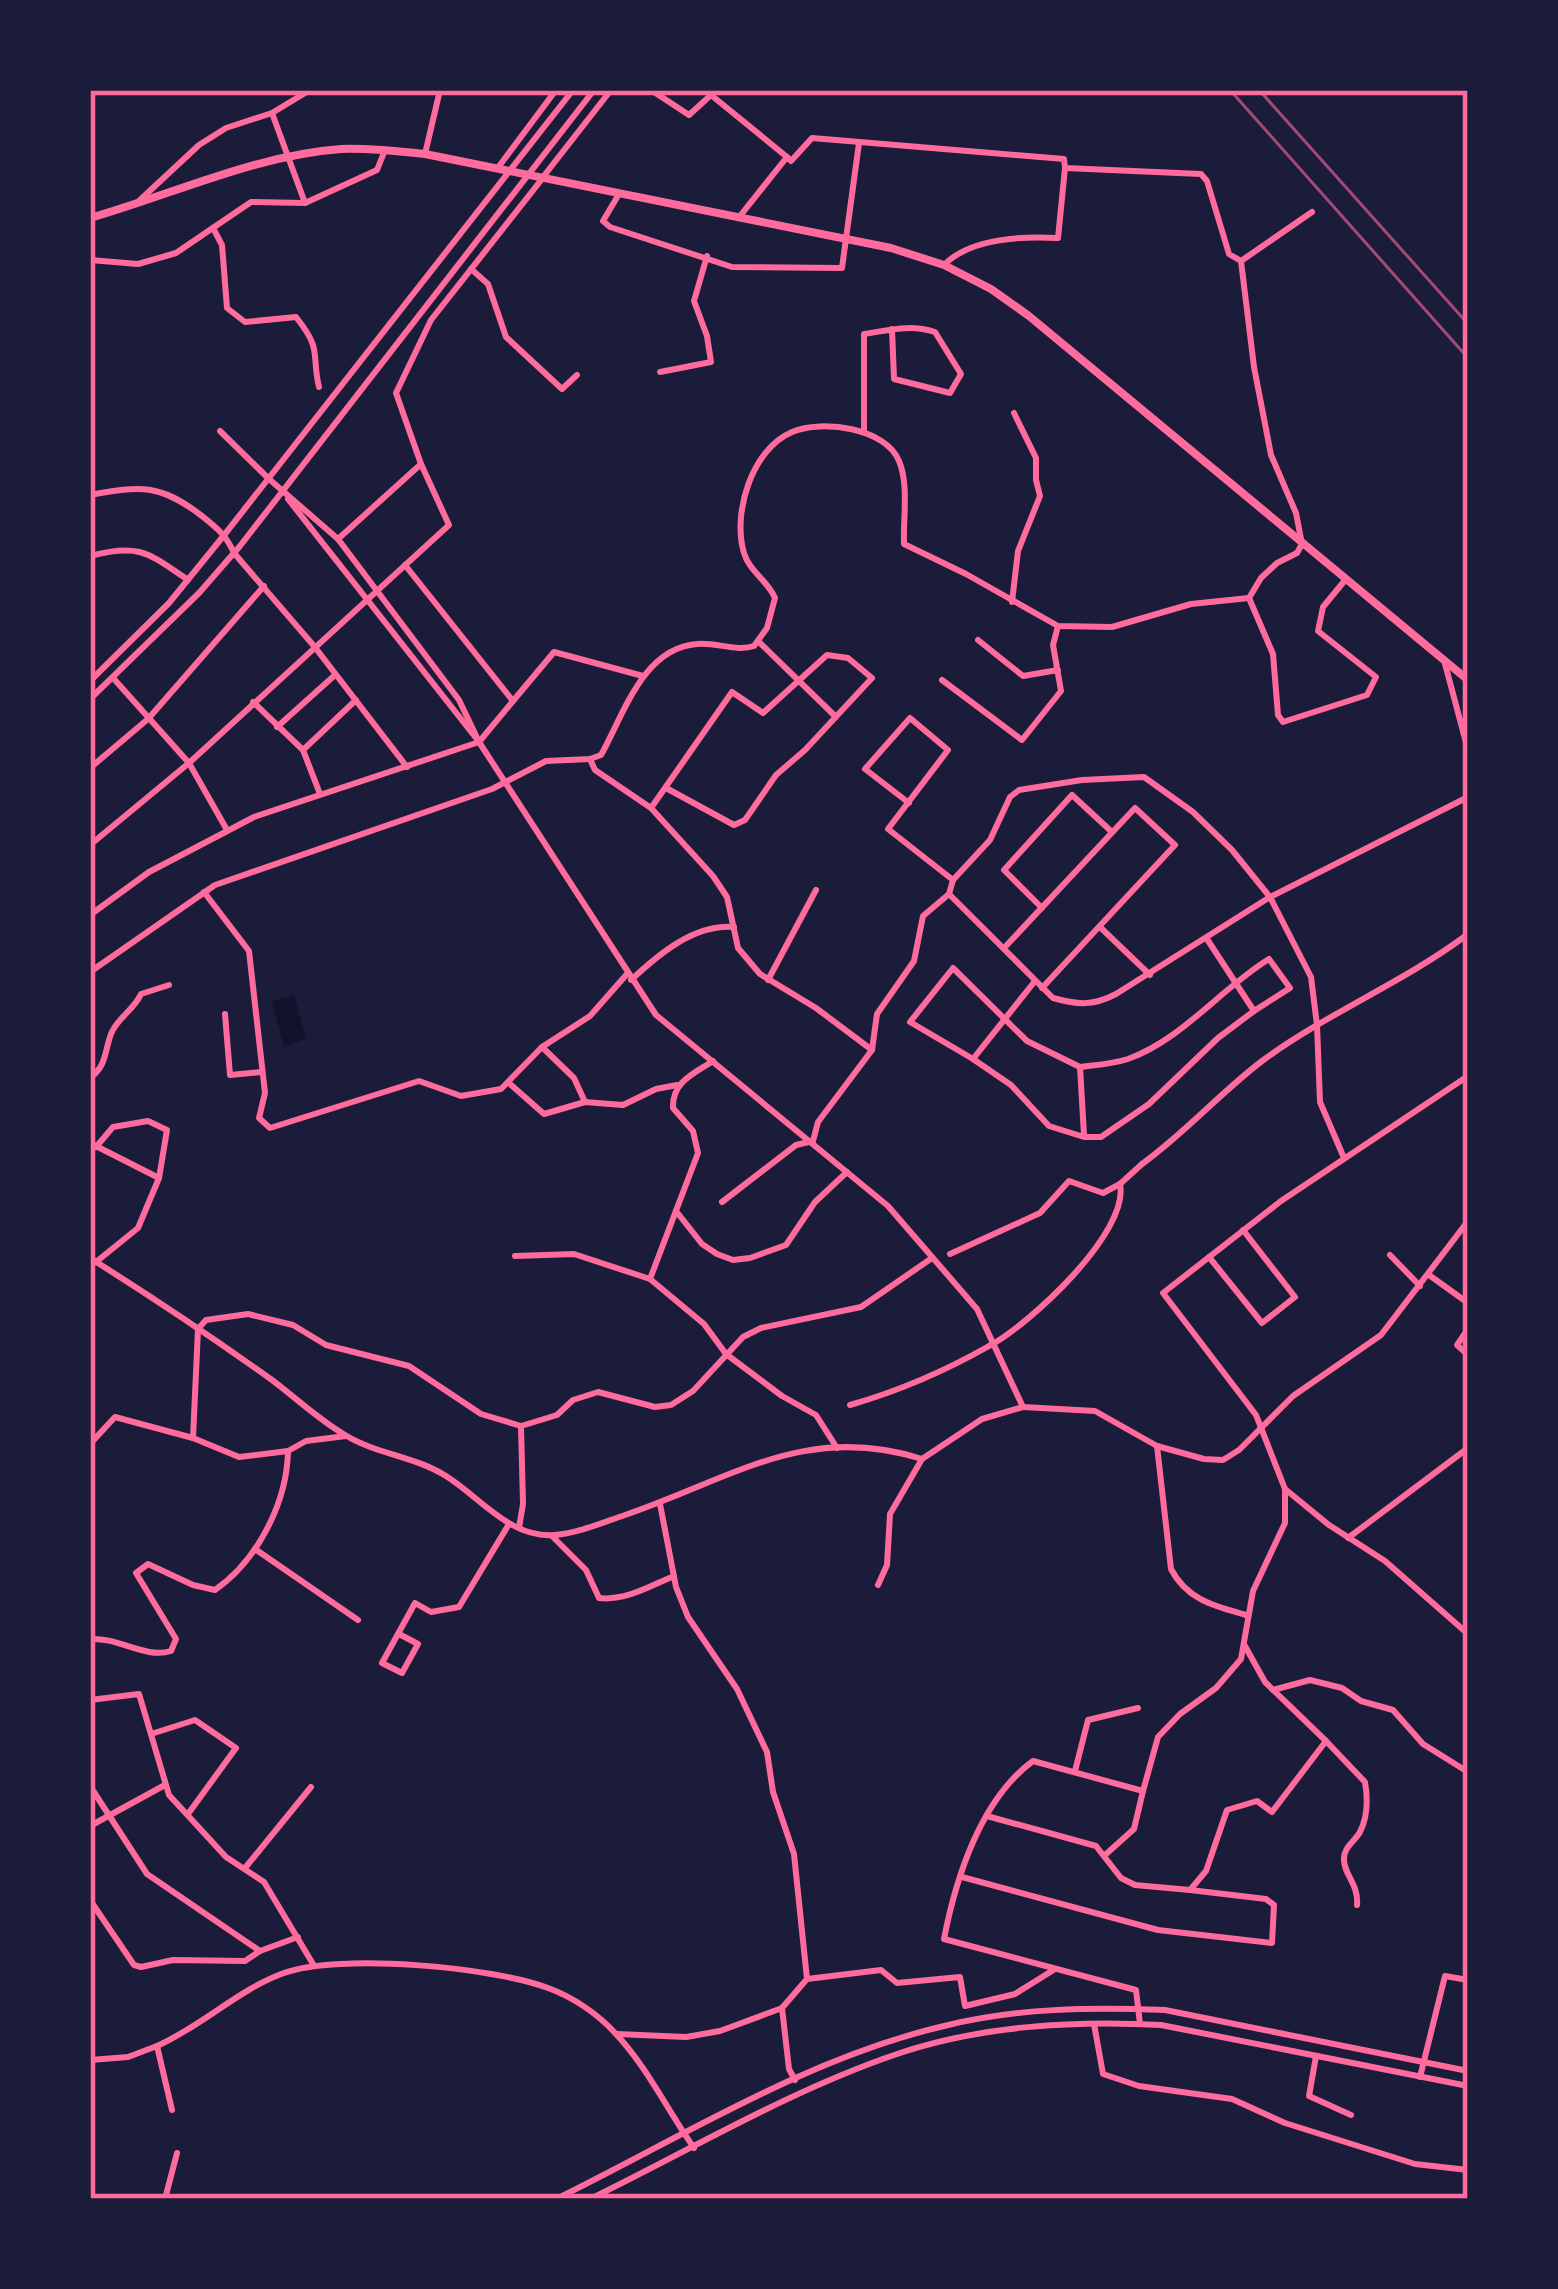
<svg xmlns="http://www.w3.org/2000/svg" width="1558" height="2289" viewBox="0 0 1558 2289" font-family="Merriweather,serif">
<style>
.water{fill:#12122b}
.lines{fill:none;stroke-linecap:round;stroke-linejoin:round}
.minor{stroke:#ff6b9d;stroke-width:6}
.tertiary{stroke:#ff6b9d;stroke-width:6}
.secondary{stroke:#ff6b9d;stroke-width:8}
.rail{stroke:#a44b75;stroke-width:3}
.neatline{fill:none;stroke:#ff6b9d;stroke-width:4.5}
</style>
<rect width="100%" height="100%" fill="#1b1b3a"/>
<path class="water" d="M294,995l12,44 -22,7 -12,-45z"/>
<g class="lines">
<g class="minor">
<path d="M651,90l38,25 22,-20 76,62"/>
<path d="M497,169l59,-79"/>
<path d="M619,194l-16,27 7,6 122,40 110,1 17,-125"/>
<path d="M140,200l59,-55 27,-17 46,-15"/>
<path d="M305,203l-33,-90 38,-23"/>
<path d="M213,228l9,17 5,63 18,14 51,-5c27,34 15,36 23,70"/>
<path d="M90,260l48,4 38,-11 75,-51 54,1 72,-33 8,-20"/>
<path d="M1241,261l71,-49"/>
<path d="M944,265c26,-27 80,-29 114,-27l7,-70"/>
<path d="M471,269l17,15 18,53 56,52 15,-14"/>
<path d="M660,372l51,-10 -4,-26 -13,-35 13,-45"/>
<path d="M220,431l48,47"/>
<path d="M864,431v-97c26,-4 46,-10 71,-2l26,42 -11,19 -56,-14 -2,-50"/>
<path d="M90,495c51,-9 69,-12 112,21 15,12 24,19 32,37l80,93 93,121"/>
<path d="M338,539l83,-75"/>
<path d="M90,556c50,-13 58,-3 98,24"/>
<path d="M90,581v2"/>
<path d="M1249,598l24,56 5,61 5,7 84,-27 9,-18 -58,-46 5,-24 23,-28"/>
<path d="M1012,602l6,-51 22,-55 -4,-16v-22l-22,-45"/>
<path d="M978,640l45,36 35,-6"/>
<path d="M759,642l77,75"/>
<path d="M114,679l75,84 38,67"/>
<path d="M942,680l80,60 39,-49 -8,-46 5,-19"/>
<path d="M513,701l41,-49 89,24"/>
<path d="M253,702l50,48 17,44"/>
<path d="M277,727l58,-52"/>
<path d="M303,750l53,-50"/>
<path d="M590,759l5,11 56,38 62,68 14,21 11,51 22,26 56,34 56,42"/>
<path d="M90,768l58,-49 116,-133"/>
<path d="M909,803l-44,-34 45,-51 38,32 -60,79 65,51"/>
<path d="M651,808l81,-116 31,21 64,-58 21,3 24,20 -67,72 -29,25 -31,45 -11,5 -68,-37"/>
<path d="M90,845l99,-82 260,-238 -28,-61 -25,-71 35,-73 111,-141"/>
<path d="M204,892l45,59 16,142 -6,25 11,10 149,-47 42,15 40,-7 41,-42 48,-31 37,-42"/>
<path d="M1042,908l-38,-38 68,-75 40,37"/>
<path d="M90,915l59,-43 105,-55 225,-75 34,-41 -108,-136"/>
<path d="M1101,928l49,47"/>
<path d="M1005,947l130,-139 40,37 -133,143"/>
<path d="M90,972l125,-87 277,-96 54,-28 44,-2 11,-4c23,-41 42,-107 96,-111 20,-2 39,8 57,2l13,-18 8,-30c-7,-17 -26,-27 -31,-45 -12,-40 8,-104 48,-121 30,-13 94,-4 107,29 10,23 4,58 5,83l62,30 92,52 54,1 79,-23 58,-6 12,-20 16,-15 20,-10 5,-9 -6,-31 -25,-58 -17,-88 -13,-106 -12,-7 -22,-73 -6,-7 -136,-6 -1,-9 -252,-21 -21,23 -4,-4 -47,59"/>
<path d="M631,980c28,-26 63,-56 103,-53"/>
<path d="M768,980l48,-90"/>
<path d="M1035,981l-62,78 38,26 38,41 35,11h17l48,-33 69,-66 36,-27 -47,-72"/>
<path d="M225,1014l5,61 31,-3"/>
<path d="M1317,1025l3,77 24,56"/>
<path d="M542,1047l32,31 11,24"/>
<path d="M973,1059l-63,-37 43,-54 74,73 53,26 4,68"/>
<path d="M713,1061c-20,13 -41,21 -40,47l20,23 5,22 -48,126 54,45 22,30 56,42 34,19 21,33"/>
<path d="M1080,1067c16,-2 33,-3 48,-8 55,-20 92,-70 141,-100l21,29 -36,23"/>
<path d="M90,1078c17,-13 14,-25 21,-44 6,-16 23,-24 30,-40l28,-9"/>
<path d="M510,1084l34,30 41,-12 38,3 33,-16 21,-4"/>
<path d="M90,1143l69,35 -21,50 -42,34"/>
<path d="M96,1147l17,-20 35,-6 19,9 -8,48"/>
<path d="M722,1202l74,-57 17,-4 5,-19 54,-72 5,-36 37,-53 9,-45 26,-22 104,104c25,7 40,8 63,-4l154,-97"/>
<path d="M676,1211l26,33 15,10 16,6 17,-2 36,-13 29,-43 32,-30"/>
<path d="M950,1254l90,-41 29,-32 34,12 17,-9"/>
<path d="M1390,1255l30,31"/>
<path d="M515,1256l59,-2 76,25"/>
<path d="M1209,1257l53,66 33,-26 -52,-67"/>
<path d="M90,1258c62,39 122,79 182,122 24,18 47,40 73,55 31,19 69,21 101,41 34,21 64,63 109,59 23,-2 49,-13 70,-20 106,-36 181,-93 297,-56l60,-40 41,-12"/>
<path d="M1429,1275l39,28"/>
<path d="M1468,1329l-11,16 11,10"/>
<path d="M850,1405c49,-14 95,-34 139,-59 40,-21 141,-114 131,-162l22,-20"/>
<path d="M193,1438l5,-109 8,-9 42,-6 45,11 33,20 83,21 72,48 40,12 36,-11 16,-15 25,-8 57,15 16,-2 22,-14 50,-54 18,-9 100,-21 71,-49"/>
<path d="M90,1444l25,-27 78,21 46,19 49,-6 18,-10 40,-5"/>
<path d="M1157,1446l14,123c16,31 44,37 75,46"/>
<path d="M1285,1489l44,36 56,36 83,73"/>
<path d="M660,1504l16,83 12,30 49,72 30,63 6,40 21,62 13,125"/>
<path d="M519,1528l4,-24 -2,-78"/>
<path d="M552,1536l34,34 13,28c27,3 51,-12 75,-22"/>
<path d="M1348,1538l120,-90"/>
<path d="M255,1549l103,71"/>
<path d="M878,1585l9,-20 3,-51 32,-55"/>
<path d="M399,1634l19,10 -16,29 -20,-10 33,-60 16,9 28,-5 50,-83"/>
<path d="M90,1639c28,-2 55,20 81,12l5,-12 -40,-66 12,-9 45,21 22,5c42,-29 72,-87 73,-139"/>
<path d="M1273,1690l37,-10 32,8 19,13 32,9 30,34 45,28"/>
<path d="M90,1700l49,-6 30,101 57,62 38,25 49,82"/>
<path d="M151,1734l44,-14 41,28 -48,66"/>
<path d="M1326,1741l39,41c3,17 3,34 -5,50 -5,9 -16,15 -16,26 -1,16 15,26 13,47"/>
<path d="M1075,1771l13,-51 50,-12"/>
<path d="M90,1786l57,88 113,77"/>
<path d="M987,1816l109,30 25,32 14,7 55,5"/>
<path d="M90,1826l75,-41"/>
<path d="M1105,1855l29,-26 9,-38"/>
<path d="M245,1868l66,-81"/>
<path d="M962,1877l196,53 114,13 2,-38 -8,-6 -76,-9 16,-19 21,-61 30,-9 15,11 54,-71 -61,-59 -20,-36"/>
<path d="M90,1900l44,65 7,2 32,-7 72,1 15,-10 38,-14"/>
<path d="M782,2008l7,61 6,11"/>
<path d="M1094,2024l9,50 36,12 93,13 53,24 130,41 53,6"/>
<path d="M1140,2024l-4,-34 -192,-51c12,-62 37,-140 89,-178l110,30 15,-54 22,-23 36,-26 25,-29 12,-68 32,-68v-34l-29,-74 -93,-122 118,-92 187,-125"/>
<path d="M617,2034l69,3 34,-6 62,-23 25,-29 74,-9 16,13 63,-6 5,29 50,-12 40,-25"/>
<path d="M1316,2056l-7,40 42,19"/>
<path d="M90,2060l38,-3 29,-11 15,64"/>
<path d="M1420,2077l25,-101 23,4"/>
<path d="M165,2199l12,-46"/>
</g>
<g class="tertiary">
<path d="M425,154l15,-64"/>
<path d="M543,177l68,-87"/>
<path d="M269,479l69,60 121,161 20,42 177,273 232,191 89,103 46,98 72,4 62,35 47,13 19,1 16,-10 54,-54 88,-61 87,-114"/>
<path d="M288,499l188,239"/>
<path d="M1444,660l24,90"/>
<path d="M90,681l79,-78 56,-69 348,-444"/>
<path d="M90,699l109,-106 41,-47 354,-456"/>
<path d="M949,894l4,-14 37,-40 20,-43 9,-7 63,-10 62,-3 49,35 39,38 38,47 41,80 6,48"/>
<path d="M1270,897l198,-100"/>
<path d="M1142,1164c43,-31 78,-71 120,-103 65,-48 141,-78 206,-127"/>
<path d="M157,2046c45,-20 82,-57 127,-73 55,-20 209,-6 264,15 25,9 50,26 68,46 31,33 52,77 78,114"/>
<path d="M556,2199c126,-62 251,-141 388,-173 72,-18 147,-19 221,-16l303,61"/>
<path d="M590,2199c100,-49 201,-109 307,-145 82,-28 178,-34 264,-29l307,61"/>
</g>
<path class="secondary" d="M90,218c81,-23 166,-63 251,-69 28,-1 56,2 84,5l466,94 53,17 47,24 38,27 439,364"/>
<g class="rail">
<path d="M1230,90l238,268"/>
<path d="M1259,90l209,234"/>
</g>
</g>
<rect width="1558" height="2289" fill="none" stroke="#1b1b3a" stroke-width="186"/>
<rect x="93" y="93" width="1372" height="2103" class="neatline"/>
</svg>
